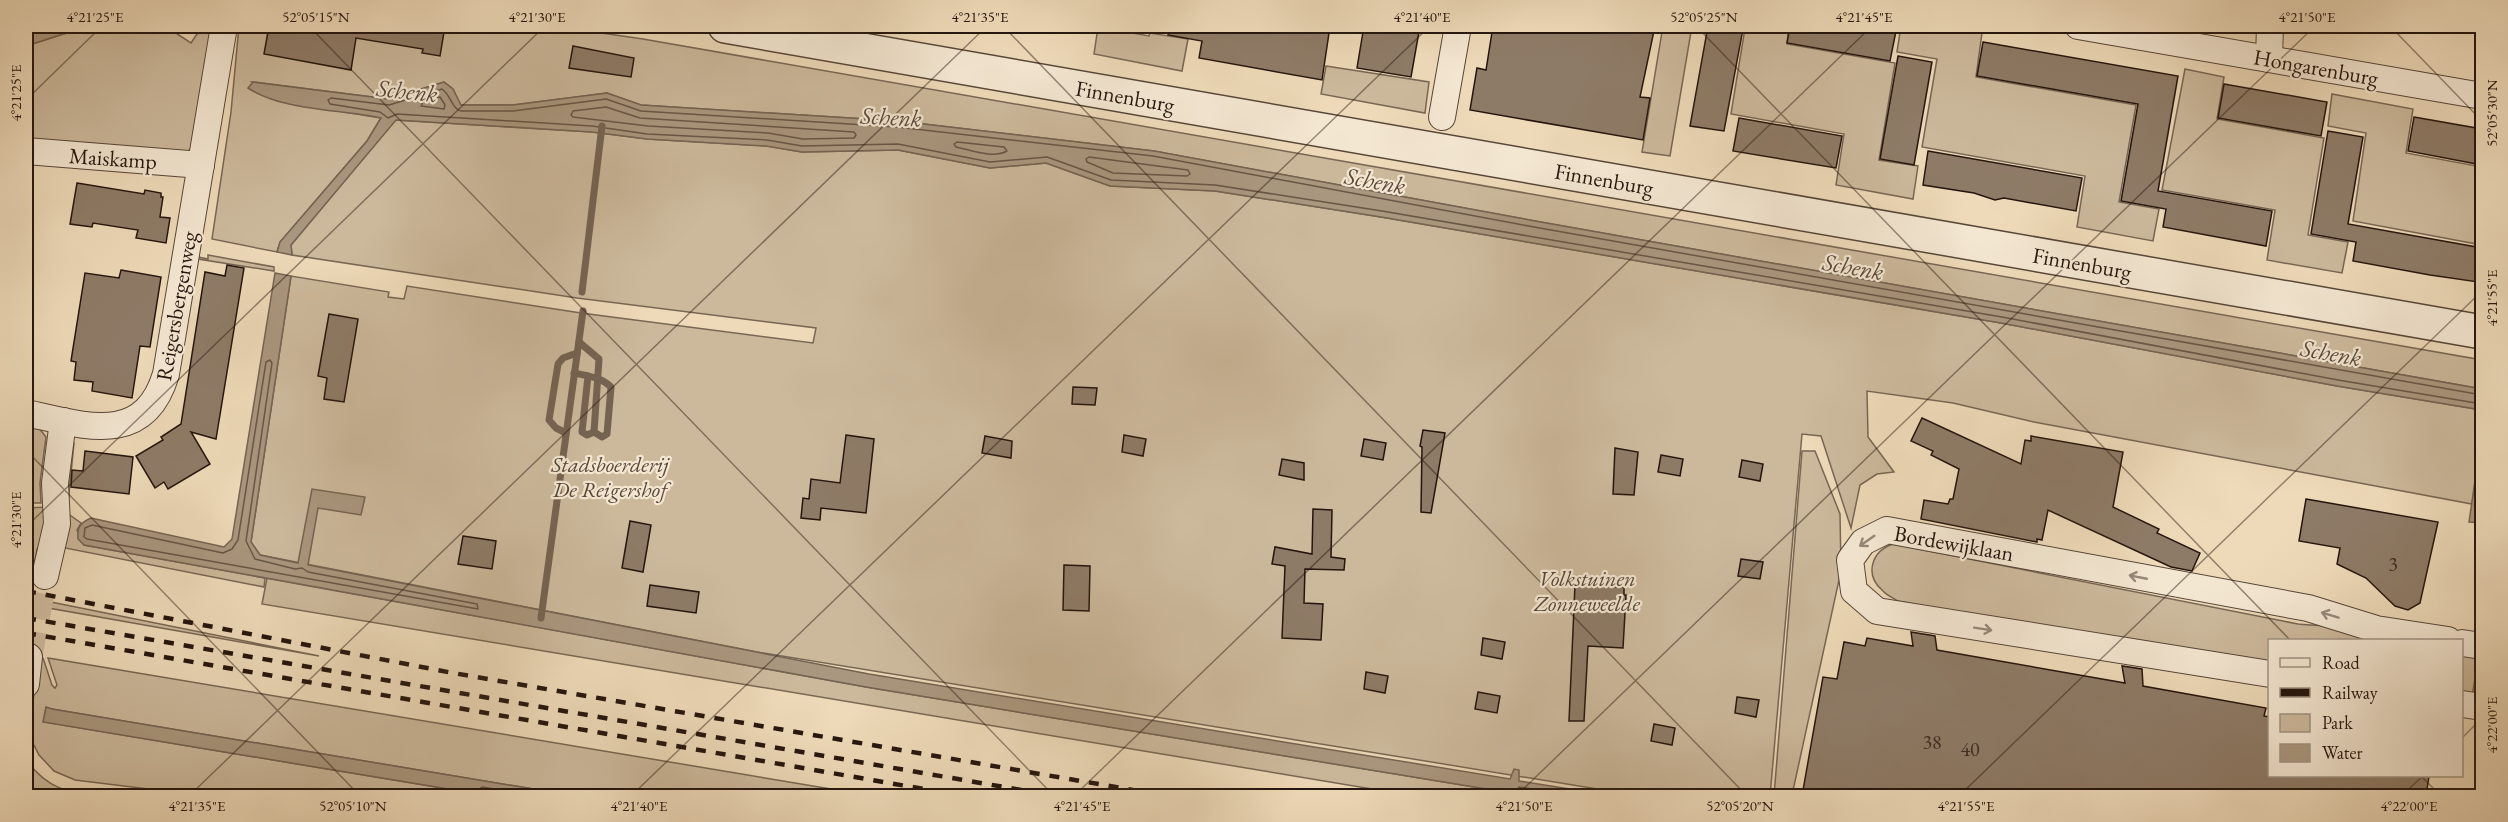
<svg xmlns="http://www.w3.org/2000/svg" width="2508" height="822" viewBox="0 0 2508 822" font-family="'EB Garamond',serif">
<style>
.green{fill:#ccb99c;stroke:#786755;stroke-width:1.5}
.water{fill:#aa977f;stroke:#756352;stroke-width:1.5}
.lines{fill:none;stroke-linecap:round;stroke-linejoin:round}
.shore{stroke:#685646;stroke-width:1.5}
.stream{stroke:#756352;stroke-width:7}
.building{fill:#8e7b67;stroke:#25150e;stroke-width:1.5}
.minor-tunnel{stroke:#d0bc9f;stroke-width:26;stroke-dasharray:26 13;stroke-linecap:butt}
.minor-casing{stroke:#574639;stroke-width:28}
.tertiary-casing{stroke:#574639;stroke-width:36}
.minor{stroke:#f4e7d2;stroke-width:26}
.tertiary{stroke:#f4e7d2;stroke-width:33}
.rail{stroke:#25150e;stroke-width:4.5;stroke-dasharray:10 10;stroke-linecap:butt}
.oneway{stroke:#97887a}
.ticks{fill:none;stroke:#25150e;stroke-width:1.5;stroke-opacity:0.45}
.labels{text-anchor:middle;stroke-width:4.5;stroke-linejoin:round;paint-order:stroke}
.number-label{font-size:20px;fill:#3f2e24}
.street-label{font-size:22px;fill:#25150e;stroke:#f4e7d2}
.park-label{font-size:22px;font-style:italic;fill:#574639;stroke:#f4e7d2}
.water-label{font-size:24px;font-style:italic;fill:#5a493b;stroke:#f4e7d2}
.neatline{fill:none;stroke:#25150e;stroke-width:2}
.ticks-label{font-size:15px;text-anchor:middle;fill:#25150e}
</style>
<rect width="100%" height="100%" fill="#eedab9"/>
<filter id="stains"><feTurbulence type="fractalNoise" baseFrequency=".00333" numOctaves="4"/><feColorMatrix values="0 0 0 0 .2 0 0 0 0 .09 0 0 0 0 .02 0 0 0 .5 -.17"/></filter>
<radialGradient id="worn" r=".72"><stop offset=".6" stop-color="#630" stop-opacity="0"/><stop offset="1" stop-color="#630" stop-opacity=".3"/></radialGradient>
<g class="green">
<path d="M108,26h57l26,17 6,-9 -11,-8h27l-20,121 -6,5 -161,-7v-99l50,-16z"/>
<path d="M239,26h314l90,13 1839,321v29l-947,-168 -381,-70 -256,-30 -257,-16 -34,-12 -94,12h-53l-7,-16 -9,-7 -55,17 -137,-17 25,19 104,17 -14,23 -87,101 -3,10 -65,-13 19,-127z"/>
<path d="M1663,26h29l-22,130 -28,-4z"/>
<path d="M1733,26h56l-2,18 108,19 -16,97 39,6 -5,33 -77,-14 8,-51 -113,-20 14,-86z"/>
<path d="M1901,26h32l49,7 -6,44 160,28 -17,97 40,7 -6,32 -76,-14 8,-51 -163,-29 15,-88 -40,-7z"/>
<path d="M1098,27l51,9 1,-3 38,6 -6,32 -88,-17z"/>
<path d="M1326,66l103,16 -4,31 -104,-19z"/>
<path d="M2185,69l39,8 -7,42 107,19 -16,97 40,7 -6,31 -75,-13 8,-50 -113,-20z"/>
<path d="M2332,94l81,15 -7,44 76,14v78l-129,-24 13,-88 -38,-7z"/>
<path d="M395,120l197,12 55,7 120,7 35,6 96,-2 92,18 56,-5 64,23 105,5 166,26 620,106 336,63 145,24v23l-10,71 -438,-82 -81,-19 -86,-12 1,46 26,35 -17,2 -17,11 -9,43 -30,-92 -19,-2 -32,362h-130l-883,-144 -497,-97 -9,-13 40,-266 98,16 -1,5 16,2 3,-13 174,27 232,30 3,-15 -239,-30 -285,-43 -1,-10z"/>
<path d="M208,255l66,12v4l-76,-12v-2l10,2z"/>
<path d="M27,425l11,2 8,10 -6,46 1,20h-15z"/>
<path d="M69,442l5,1 -7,70 14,10 -4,7 7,15 181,33 -1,9 -204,-40z"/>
<path d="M1802,451h13l25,63 1,57 -49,224 6,1h-24z"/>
<path d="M49,507l-6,43 -6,-1 -6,34 -5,-1v-74z"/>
<path d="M1893,544l405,80c17,2 53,0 62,16h-90l-1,22 -62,-4 -309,-57c-5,-3 -12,-6 -16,-11 -18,-16 -10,-39 11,-46z"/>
<path d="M267,578l599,109 663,109h-115l-1152,-192z"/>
<path d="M26,597l293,59 -293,-52z"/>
<path d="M2462,650l17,3 -7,44 -10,-2z"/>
<path d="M40,657l3,1 9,27 3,3 2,-3 -9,-27 825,138h-298l-529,-88 -2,14 446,74h-285l-130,-16 -21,-9 -15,-16 -9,-18v-18z"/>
<path d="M26,760c22,29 40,32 74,36h-74z"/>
</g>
<g class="water">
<path d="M26,26h81l-31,4 -50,16z"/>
<path d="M253,82l135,17 56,-17 9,7 8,16h52l94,-12 34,12 257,16 256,30 381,70 947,168v21l-145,-24 -336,-63 -620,-106 -166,-26 -105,-5 -64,-23 -56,5 -92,-18 -96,2 -36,-6 -119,-7 -55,-7 -196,-12 -105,125 1,10 -15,-3 3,-10 87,-101 14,-23c-41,-9 -98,-7 -133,-30z"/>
<path d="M275,273l16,3 -40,266 9,13 38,8 14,-74 53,8 -4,18 -43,-7 -10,57 561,109 641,105 4,-10 5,1v11l95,15h-85l-663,-109 -782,-142 -6,-6c-1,-12 2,-16 13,-21l133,29 8,-8z"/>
<path d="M2482,433v90l-13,-1z"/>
<path d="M46,707l6,2 523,87h-84l-448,-74z"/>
</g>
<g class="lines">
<g class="shore">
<path d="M440,97l5,8 -1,4 -23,-3 2,-4z"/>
<path d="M606,107l34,11 214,14 2,3 -2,3 -51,1 -35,-6 -120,-7 -75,-9 -2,-2 2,-4z"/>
<path d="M957,142l47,5 3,4c-14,8 -36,-1 -51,-4l-2,-3z"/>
<path d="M1089,157l99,13 2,4 -3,2 -74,-3 -26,-11 -1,-3z"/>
<path d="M270,360l2,3 -26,178 9,18 40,10 7,-1 6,4 169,32 1,5 -391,-70 -3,-2 1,-9 7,-3 131,28 9,-4 6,-9 28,-178z"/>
<path d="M2482,395l-948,-168 -381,-71 -256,-29 -256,-16 -35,-12 -93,12h-52c-10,-3 -10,-16 -19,-22l-53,16 -58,-7 -3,2 2,4 50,8 8,6 9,-4 195,12 55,8 120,6 35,6 96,-2 92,18 57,-5 64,23 104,5 167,26 620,106 336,63 144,24"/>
<path d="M480,796l-1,-7 3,-2 57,9"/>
<path d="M1518,796l-1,-6 2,-3 58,9"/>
</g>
<g class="stream">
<path d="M582,292l20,-166"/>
<path d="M574,373c14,3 27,4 37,14l-4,47 -5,3 -8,-5 5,-73 -20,-17"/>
<path d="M588,376l-6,56 5,3 7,-3"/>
<path d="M566,433l-10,-5 -7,-8 9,-56 5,-6 14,-5"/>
<path d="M541,618l42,-307"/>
</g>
</g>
<g class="building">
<path d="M269,26h176l-5,30 -18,-3 1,-4 -67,-11 -5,32 -87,-16z"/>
<path d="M1169,26h119l41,7 -7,47 -123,-22 3,-17 -34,-6z"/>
<path d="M1364,26h56l-9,51 -54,-9z"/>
<path d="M1493,26h53l30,5v-5h79l-15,71 10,1 -7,42 -173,-30 7,-42 9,2z"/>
<path d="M1708,26l35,3 -19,102 -34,-5z"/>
<path d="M1790,26h107l-7,35 -103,-18z"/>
<path d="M1983,42l195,34 -20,115 114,20 -6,35 -103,-19 3,-18 -45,-8 17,-97 -161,-28z"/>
<path d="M573,46l61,12 -3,19 -62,-9z"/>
<path d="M1898,56l34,6 -18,103 -34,-6z"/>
<path d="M2224,84l103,18 -6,34 -103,-18z"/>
<path d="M2414,117l68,12v36l-74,-14z"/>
<path d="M1739,118l103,18 -6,32 -103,-17z"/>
<path d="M2328,131l35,6 -15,87 134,24v32l-4,-1v3l-48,-7 -77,-14 3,-19 -45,-8z"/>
<path d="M1928,151l154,27 -6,33 -72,-13 -9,2 -21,-7 -51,-8z"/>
<path d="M77,183l67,11 1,-4 16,3v4h2l-3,20 10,1 -4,25 -30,-5 2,-8 -45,-7 -1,4 -22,-3z"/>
<path d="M227,265l17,3 -28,171 -25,-7 19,32 -42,25 -4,-7 -9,6 -19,-32 27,-16 -2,-3 20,-13 24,-152 20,4z"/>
<path d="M121,270l40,7 -11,70 -10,-1 -8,52 -40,-7 1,-9 -19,-2 2,-18 -5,-1 14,-88 34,5z"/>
<path d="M329,314l29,5 -14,83 -20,-3 3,-21 -9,-2z"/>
<path d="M1073,387l24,1 -2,17 -23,-1z"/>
<path d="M1922,418l99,46 4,-24 6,1v-5l92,16 -10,55 46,22 -2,4 43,20 -8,18 -21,-4 -123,-57 -6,30 -5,-1v3l-116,-23 3,-19 24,4 2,-5h3l6,-30 -28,-14 2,-4 -22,-10z"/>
<path d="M1423,430l22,3 -14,80 -10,-1 1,-65 -2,-1z"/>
<path d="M846,435l28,4 -8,74 -45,-5 -1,12 -19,-2 2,-20 6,1 2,-20 29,4z"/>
<path d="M1124,435l22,4 -3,17 -21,-4z"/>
<path d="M985,436l27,5 -1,17 -29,-5z"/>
<path d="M1364,439l22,4 -3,17 -22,-4z"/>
<path d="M1615,448l23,4 -4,43 -21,-1z"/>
<path d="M85,451l48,6 -4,37 -58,-7 1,-17 11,1z"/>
<path d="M1661,455l22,4 -3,17 -22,-4z"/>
<path d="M1282,459l22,4v17l-25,-5z"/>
<path d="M1742,460l21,4 -3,17 -21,-4z"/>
<path d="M2306,499l132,23 -18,81 -12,7 -13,-4 -29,-28 -29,-14 3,-16 -41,-7z"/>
<path d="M1313,509l19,1 -1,47 14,2 -1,11 -39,-1 -1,34 19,1 -2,36 -39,-2 3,-72 -13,-2 3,-17 37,7z"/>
<path d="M630,521l21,4 -8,47 -21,-4z"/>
<path d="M463,536l33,5 -4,28 -34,-5z"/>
<path d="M1741,559l22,3 -3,17 -22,-3z"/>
<path d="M1064,565l26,1 -1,45 -26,-1z"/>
<path d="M650,585l49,7 -3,21 -49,-7z"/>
<path d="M1575,585l49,2v8h2l-3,53 -35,-2 -4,75h-15z"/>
<path d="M1911,632l24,4 2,14 188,33 -3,-17 20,3 1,17 123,22 -2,8 6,1v59h159l-3,20h-624l21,-119 14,2 7,-37 21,4 2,-8 46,8z"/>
<path d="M1483,638l22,4 -3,17 -21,-4z"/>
<path d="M1366,672l22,4 -3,17 -21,-4z"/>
<path d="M1478,692l22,4 -3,17 -22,-4z"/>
<path d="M1737,697l22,3 -3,17 -21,-4z"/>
<path d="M1654,724l21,4 -3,17 -21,-4z"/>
</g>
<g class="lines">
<path class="minor-tunnel" d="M29,657l16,-81"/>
<defs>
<g id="minor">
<path d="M2078,26l404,70"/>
<path d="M2269,59l1,-33"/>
<path d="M1442,117l16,-91"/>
<path d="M26,151l175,14"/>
<path d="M26,413c57,12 118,35 140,-39l58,-348"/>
<path d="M45,576l12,-52 -2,-41 8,-62"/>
<path d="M2462,643l20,3"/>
<path d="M2270,674l-393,-63 -23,-20 -4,-31 13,-18 24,-12 421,78 68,21 72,11"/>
<path d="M26,684l3,-27"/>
<path d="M2462,704l20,3"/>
</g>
<path id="tertiary" d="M725,26l1757,306"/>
</defs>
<use href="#minor" class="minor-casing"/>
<use href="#tertiary" class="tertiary-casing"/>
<use href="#minor" class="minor"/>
<use href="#tertiary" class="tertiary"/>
<g class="rail">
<path d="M26,591l427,82 715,123"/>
<path d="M26,618l1030,178"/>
<path d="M26,633l938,163"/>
</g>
</g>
<defs><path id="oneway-shaft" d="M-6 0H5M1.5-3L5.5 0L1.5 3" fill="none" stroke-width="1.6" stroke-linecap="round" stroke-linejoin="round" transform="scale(1.5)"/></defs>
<g class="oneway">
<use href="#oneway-shaft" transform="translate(1867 541) rotate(145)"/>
<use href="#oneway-shaft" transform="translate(2138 577) rotate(-169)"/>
<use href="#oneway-shaft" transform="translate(2330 615) rotate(-163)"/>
<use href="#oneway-shaft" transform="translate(1983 629) rotate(9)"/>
</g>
<path class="ticks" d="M309,26l745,770M1003,26l744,770M1696,26l594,614M2390,26l92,95M26,100l76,-74M26,450l334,346M26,527l519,-501M2462,738l20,-20M2421,776l20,20M189,796l798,-770M631,796l799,-770M1074,796l798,-770M1516,796l799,-770M1959,796l523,-505M2401,796l22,-20"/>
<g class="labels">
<g class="number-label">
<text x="2393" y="571">3</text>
<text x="1932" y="749">38</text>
<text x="1970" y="756">40</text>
</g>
<g class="street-label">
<text transform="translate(2316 67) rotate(10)" y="8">Hongarenburg</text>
<text transform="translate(1125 96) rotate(10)" y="8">Finnenburg</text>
<text transform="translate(113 158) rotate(4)" y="8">Maiskamp</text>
<text transform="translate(1604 179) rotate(10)" y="8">Finnenburg</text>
<text transform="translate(2082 263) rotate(10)" y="8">Finnenburg</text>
<text transform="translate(176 306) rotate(-80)" y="8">Reigersbergenweg</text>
<text transform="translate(1954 543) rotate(10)" y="8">Bordewijklaan</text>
</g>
<g class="park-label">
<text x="610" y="472">Stadsboerderij<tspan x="610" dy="25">De Reigershof</tspan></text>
<text x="1587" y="586">Volkstuinen<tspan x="1587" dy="25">Zonneweelde</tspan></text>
</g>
<g class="water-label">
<text transform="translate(407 91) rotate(6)" y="8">Schenk</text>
<text transform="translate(891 117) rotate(3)" y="8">Schenk</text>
<text transform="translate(1375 181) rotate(10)" y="8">Schenk</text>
<text transform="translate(1853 267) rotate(10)" y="8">Schenk</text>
<text transform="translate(2331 353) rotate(10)" y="8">Schenk</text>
</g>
</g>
<rect width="2508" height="822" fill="none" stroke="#eedab9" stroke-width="66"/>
<rect x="2268" y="639" width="195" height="138" fill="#f4e7d2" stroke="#a19384" stroke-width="1.5"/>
<rect x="2280" y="658" width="30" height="9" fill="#f4e7d2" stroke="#a19384" stroke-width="1.5"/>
<text x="2322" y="669" font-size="18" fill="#25150e">Road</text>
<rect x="2280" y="688" width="30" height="9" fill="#25150e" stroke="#a19384" stroke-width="1.5"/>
<text x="2322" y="699" font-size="18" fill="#25150e">Railway</text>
<rect x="2280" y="714" width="30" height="18" fill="#ccb99c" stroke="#a19384" stroke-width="1.5"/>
<text x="2322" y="729" font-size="18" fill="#25150e">Park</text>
<rect x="2280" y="744" width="30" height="18" fill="#aa977f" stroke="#a19384" stroke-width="1.5"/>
<text x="2322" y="759" font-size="18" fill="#25150e">Water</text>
<rect x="33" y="33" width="2442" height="756" class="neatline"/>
<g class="ticks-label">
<text x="95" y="22">4°21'25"E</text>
<text x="316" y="22">52°05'15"N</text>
<text x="537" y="22">4°21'30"E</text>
<text x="980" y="22">4°21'35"E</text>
<text x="1422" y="22">4°21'40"E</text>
<text x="1704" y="22">52°05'25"N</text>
<text x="1864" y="22">4°21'45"E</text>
<text x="2307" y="22">4°21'50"E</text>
<text transform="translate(16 93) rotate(-90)" y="5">4°21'25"E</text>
<text transform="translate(2492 113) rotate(-90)" y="5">52°05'30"N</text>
<text transform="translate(2492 298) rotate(-90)" y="5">4°21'55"E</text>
<text transform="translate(16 520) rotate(-90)" y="5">4°21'30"E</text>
<text transform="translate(2492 725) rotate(-90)" y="5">4°22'00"E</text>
<text x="197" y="811">4°21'35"E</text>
<text x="353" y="811">52°05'10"N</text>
<text x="639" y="811">4°21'40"E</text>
<text x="1082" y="811">4°21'45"E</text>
<text x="1524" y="811">4°21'50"E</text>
<text x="1740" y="811">52°05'20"N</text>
<text x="1966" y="811">4°21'55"E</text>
<text x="2409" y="811">4°22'00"E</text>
</g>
<rect width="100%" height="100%" filter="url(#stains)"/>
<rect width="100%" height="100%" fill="url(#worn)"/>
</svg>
